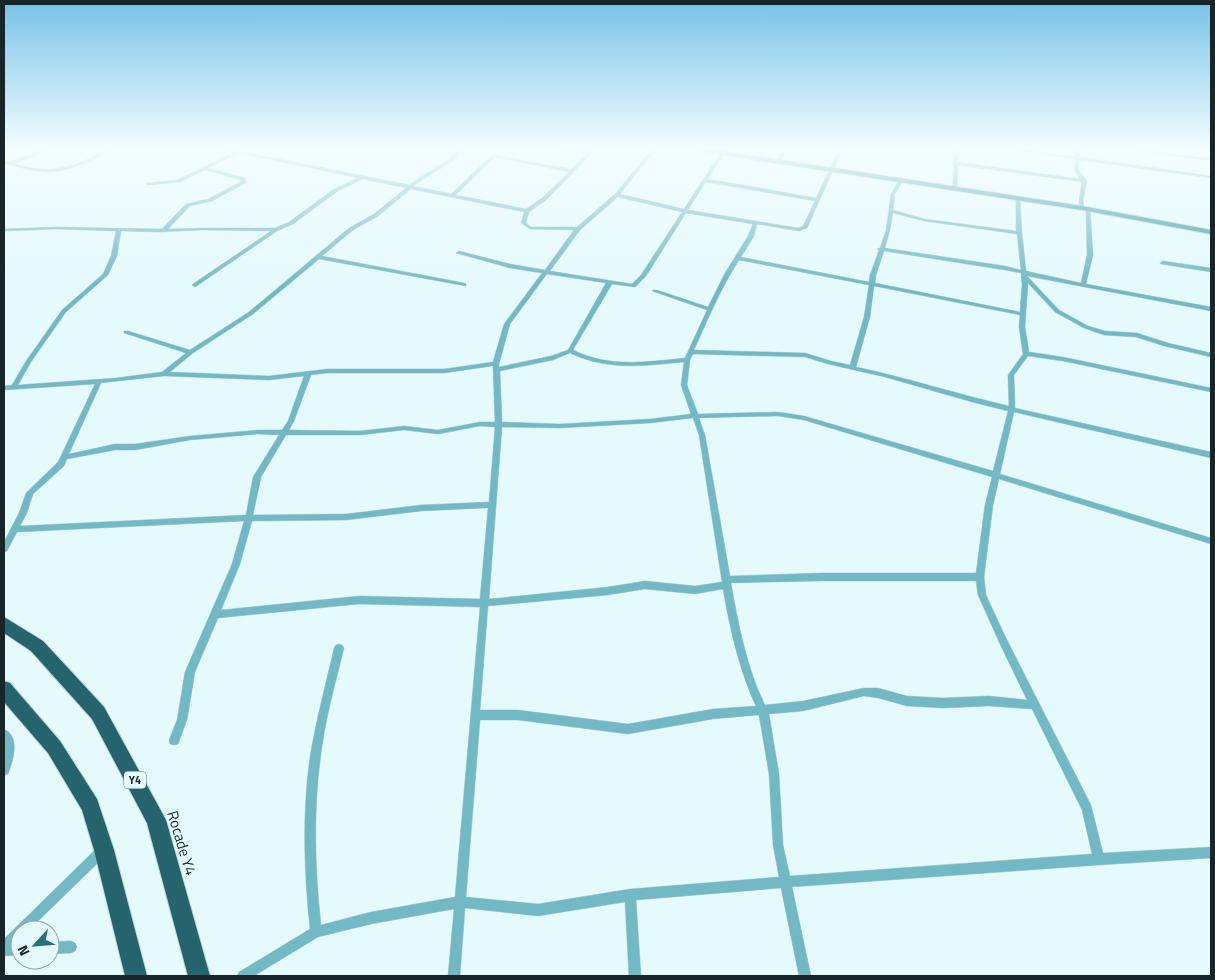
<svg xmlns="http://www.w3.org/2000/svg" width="1215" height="980" font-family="'Titillium Web',sans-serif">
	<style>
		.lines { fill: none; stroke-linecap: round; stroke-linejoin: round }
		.street-casing { stroke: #c0d4d7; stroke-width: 1 }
		.secondary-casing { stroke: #c0d4d7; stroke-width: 2 }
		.highway-casing { stroke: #c0d4d7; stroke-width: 2 }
		.street { fill: #72b9c5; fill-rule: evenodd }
		.secondary { fill: #3b97a5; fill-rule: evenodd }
		.highway { fill: #25646d; fill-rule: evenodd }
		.labels { text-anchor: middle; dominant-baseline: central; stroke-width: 5; stroke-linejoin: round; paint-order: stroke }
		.shield { fill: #e5fafd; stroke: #566669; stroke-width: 1 }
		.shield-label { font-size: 11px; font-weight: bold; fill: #192629 }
		.near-street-label { font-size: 15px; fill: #192629; stroke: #e5fafd }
	</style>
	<rect width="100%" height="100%" fill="#e5fafd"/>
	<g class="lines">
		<g class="street-casing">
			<g id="street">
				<path d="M43 149H49L15 164C42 172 62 171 88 159 96 155 104 149 113 149 107 153 99 157 92 160 58 176 39 174 4 163V161L10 162Z"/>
				<path d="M222 149H230L409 185 450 158 459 149H463L454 160 413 186 451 194 492 155 571 169 588 153 556 150 554 149 590 151 592 149H596L546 200 529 212 526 223 531 227H577L615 194 652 149H656L620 194 684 209 723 149H727L708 179 816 198 839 149H843L807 228 799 231 757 224 754 236 741 257 869 282 870 275 879 250 877 249 880 248 886 230 891 194 899 180 903 181 895 194 893 210 924 219 1016 231V199L1020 198 1022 233 1026 271 1081 283 1087 255 1086 209 1090 208 1093 255 1086 284 1211 307V311L1027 276 1059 310 1088 326 1105 331 1137 333 1168 343 1211 353V357L1164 346 1136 337 1104 335 1084 328 1055 312 1028 283 1025 327 1029 352 1063 357 1211 388V392L1063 361 1028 356 1014 375 1015 408 1211 452V458L1014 412 1000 474 1211 538V544L999 479 993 505 984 577 986 595 1006 638 1091 805 1103 853 1211 847V858L1099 865 792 887 811 976H799L781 888 636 900 641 976H629L625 902 538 916 465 908 460 976H448L454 909 371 924 318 937 254 976H237L239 972 310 929C304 872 302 814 310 757 316 720 326 684 334 648L336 645 339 644 342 645 344 648C337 677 329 705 324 734 313 797 314 861 321 925L371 912 455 897 480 607 359 604 218 618 195 672 187 720 178 744 174 745 170 744 169 740 177 720 185 672 232 564 244 521 17 532 7 551 4 552V542L19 513 26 493 58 462 95 384 4 390V386L12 385 26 361 62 310 103 274 111 256 116 231 56 229 4 231V229L56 227 162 229 186 204 208 199 242 181 241 180 205 170 180 182 149 185H147V183L177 180 234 152ZM239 153 358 178 334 189 289 222 275 228H202L168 229 190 206 212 201 246 183 245 178 208 168ZM495 157 569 172 542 198 526 209 456 195ZM363 179 406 188 374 214 349 228 249 312 190 350 128 331H124V333L186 353 162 372 116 378 18 385 31 362 66 312 108 275 117 256 121 231 158 232 202 230 271 231 193 284 192 285 195 287 277 231 293 224 338 191ZM706 182 815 201 803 226 798 228 688 210ZM411 189 524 212 521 223 530 229 574 230 545 270 510 264 459 251 456 253 510 268 542 273 504 324 493 362 444 369H327L269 376 170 372 193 353 253 314 319 259 466 286V284L464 283 322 256 353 230 378 216ZM618 197 682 212 641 275 632 284 550 271 580 230ZM686 213 753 224 748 236 725 273 708 307 657 290H653L652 291 707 310 685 358C645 362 611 368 573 350L612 284 635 287 646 276ZM893 213 924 221 1017 234 1021 270 1005 266 885 248 890 230ZM884 251 1005 270 1021 273 1022 285 1020 312 875 283 876 275ZM739 260 869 285 864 317 850 365 831 361 805 353 694 350C708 319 721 288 739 260ZM547 274 606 283 568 350 551 356 499 367V364L510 324ZM874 286 1020 315 1019 327 1023 354 1008 375 1009 406C957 394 908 378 856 367L870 317ZM570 353C608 371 643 366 684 362L681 385 691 414 650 419 560 424 502 422 500 371 553 360ZM693 354 805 357 828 364 885 377 972 402 1008 411 993 471 804 416 778 412 698 414 687 385 690 360ZM493 366 495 422H480L438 430 404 426 360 431 289 430 294 421 311 375 327 373H444ZM164 376 269 380 304 376 288 421 282 430H258L190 436 135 444H115L69 454 101 383ZM778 416 804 420 992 477 985 505 976 573H821L730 576 705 435 699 418ZM693 418 699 435 722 582 695 586 645 581 608 587 489 599 502 427 560 428 650 423ZM480 426 495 427 489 502 421 505 346 514 253 515 261 477 286 435H360L404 430 438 434ZM258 434 279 435 253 477 246 515 20 526 27 513 33 494 64 466 67 459 115 450H135L190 440ZM488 508 480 599 359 596 221 610 240 564 252 521 346 520 421 511ZM821 581H976L978 595 1000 644 1027 700 989 696 943 698 907 696 878 688H864L803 701 765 705C747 669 738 623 731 583ZM645 589 695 594 723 589C729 625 740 673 756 706L713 709 628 724 518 710H480L488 606 608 595ZM864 696 878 698 907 706 943 708 989 706 1032 709 1082 810 1092 854 790 876 783 845 779 774 769 714 803 711ZM759 715 769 774 773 845 779 877 630 889 538 904 466 897 480 720H518L628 734 713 719Z"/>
				<polygon points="783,149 787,149 781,162 777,162"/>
				<polygon points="954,149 958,149 958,162 1080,179 1074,169 1075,159 1010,149 1021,149 1075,157 1076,149 1080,149 1079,157 1211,176 1211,178 1079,160 1078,169 1087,181 1083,200 1084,208 1082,209 1080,208 1079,200 1082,182 958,165 957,189 953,190"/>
				<polygon points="1130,149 1141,149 1211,159 1211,161 1132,150"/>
				<polygon points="1163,261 1211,268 1211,272 1161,264 1160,263"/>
				<path d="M4 729C21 737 13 760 8 774L4 775Z"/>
				<polygon points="102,846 106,847 107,851 106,855 29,930 20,930 20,939 16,943 20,943 20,955 4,956 4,939 98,847"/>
				<polygon points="71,941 75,943 77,947 75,951 71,953 50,954 50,942"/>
			</g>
		</g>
		<g class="secondary-casing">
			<polygon id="secondary" points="694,149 709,149 1082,206 1211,230 1211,234 1082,210 697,151"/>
		</g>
		<g class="highway-casing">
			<g id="highway">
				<polygon points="4,617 43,641 104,707 166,820 210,976 188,976 147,823 92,719 31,651 4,633"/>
				<polygon points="4,681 10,683 60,741 97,799 114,850 147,976 125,976 94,850 82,810 48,753 4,702"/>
			</g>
		</g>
		<use href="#street" class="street"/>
		<use href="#secondary" class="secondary"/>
		<use href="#highway" class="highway"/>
	</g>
	<linearGradient id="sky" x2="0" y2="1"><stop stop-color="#76c2e8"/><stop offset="0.52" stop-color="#f3fdfe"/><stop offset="1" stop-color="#f3fdfe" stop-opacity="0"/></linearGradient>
	<rect width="1215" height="286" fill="url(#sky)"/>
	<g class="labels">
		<rect class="shield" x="124" y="771.5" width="22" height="17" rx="4"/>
		<g class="shield-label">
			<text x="135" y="780">Y4</text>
		</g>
		<g class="near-street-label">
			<text transform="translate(182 843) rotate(73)">Rocade Y4</text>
		</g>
	</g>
	<rect width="1215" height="980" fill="none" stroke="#192629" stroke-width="10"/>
	<g transform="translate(35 945) rotate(244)"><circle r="24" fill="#e5fafd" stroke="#93a5a8"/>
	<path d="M0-4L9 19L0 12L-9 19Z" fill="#28707b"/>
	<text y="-8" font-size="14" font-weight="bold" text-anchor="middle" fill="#192629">N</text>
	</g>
</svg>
